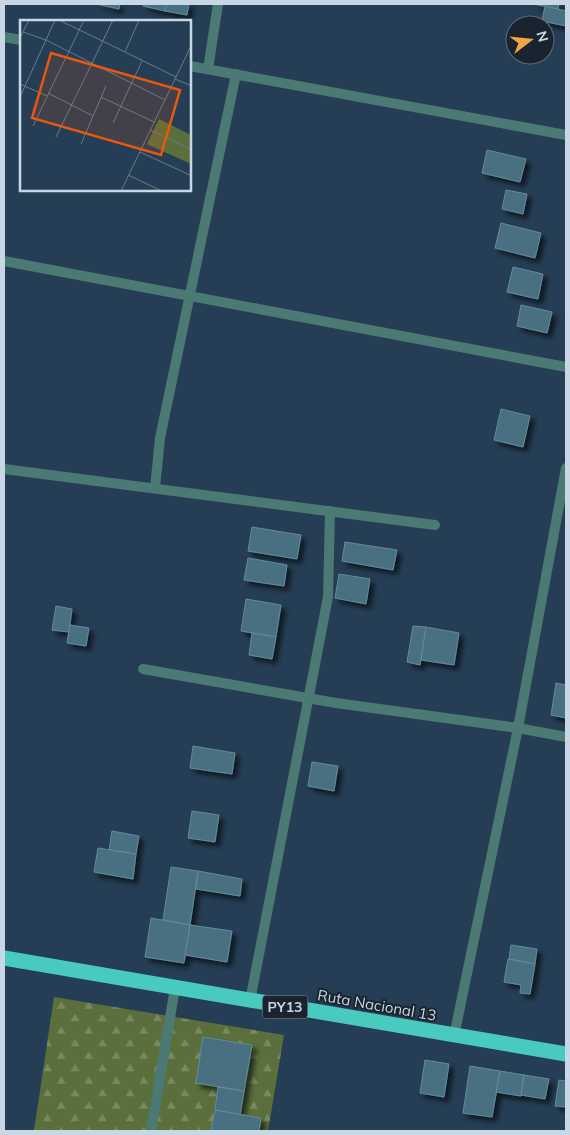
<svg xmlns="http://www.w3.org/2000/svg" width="570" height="1135" font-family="Mulish,sans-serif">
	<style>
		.forest { fill: url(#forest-firs) }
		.building { fill: #486f80; stroke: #638b9d; filter: url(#shadow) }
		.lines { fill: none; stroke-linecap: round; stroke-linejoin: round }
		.street { stroke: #4b7973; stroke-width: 10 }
		.highway { stroke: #48cabe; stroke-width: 15 }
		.labels { text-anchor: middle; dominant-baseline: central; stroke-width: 4; stroke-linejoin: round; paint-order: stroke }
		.shield { fill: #19242f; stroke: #94a1ae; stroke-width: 1 }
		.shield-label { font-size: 14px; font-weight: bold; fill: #c8d7e5 }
		.street-label { font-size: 15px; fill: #c8d7e5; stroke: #19242f }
		.inset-road { fill: none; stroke: #667b8f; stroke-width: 1 }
		.view { fill: #e8590c; fill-opacity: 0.15; stroke: #e8590c; stroke-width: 2.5 }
		.inset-edge { fill: none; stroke: #c8d7e5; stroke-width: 2.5 }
	</style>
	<defs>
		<pattern id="forest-firs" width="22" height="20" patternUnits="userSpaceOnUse" patternTransform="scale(1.25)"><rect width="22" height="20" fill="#5a6f3b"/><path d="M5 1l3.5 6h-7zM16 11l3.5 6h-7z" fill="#788961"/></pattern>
		<filter id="shadow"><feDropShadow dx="4.5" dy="4.5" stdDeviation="2.5" flood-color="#0009"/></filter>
	</defs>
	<rect width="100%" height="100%" fill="#253e55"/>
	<polygon class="forest" points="54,997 284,1035 268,1131 34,1131"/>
	<g class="building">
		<polygon points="96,4 120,4 119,9"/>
		<polygon points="143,4 167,4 165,11 143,6"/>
		<polygon points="167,4 189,4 187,15 165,11"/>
		<polygon points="533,4 559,4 558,9"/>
		<polygon points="545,6 566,11 566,26 542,21"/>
		<polygon points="487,150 526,159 520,182 482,173"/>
		<polygon points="506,190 527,194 523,214 502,209"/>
		<polygon points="501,223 541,233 535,258 495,248"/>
		<polygon points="513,267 543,274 538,299 507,292"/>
		<polygon points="521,305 552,312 547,333 517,326"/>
		<polygon points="501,409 530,416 523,447 494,440"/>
		<polygon points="252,527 301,535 297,559 248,551"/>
		<polygon points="345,542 397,550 393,570 342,561"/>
		<polygon points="248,558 287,565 284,586 244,580"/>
		<polygon points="339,574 370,579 366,604 335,598"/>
		<polygon points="246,599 281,605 276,637 241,631"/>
		<polygon points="56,606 72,609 69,632 52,630"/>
		<polygon points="70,625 89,628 86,646 67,643"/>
		<polygon points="413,626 426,627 420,665 407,662"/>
		<polygon points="426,627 459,633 454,665 421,660"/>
		<polygon points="252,633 276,637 272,659 249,655"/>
		<polygon points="556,683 566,685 566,718 551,715"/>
		<polygon points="193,746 235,753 232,774 190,768"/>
		<polygon points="312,762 338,766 334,791 308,786"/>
		<polygon points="192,811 219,815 215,842 188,838"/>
		<polygon points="112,831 139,836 136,854 109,850"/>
		<polygon points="98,848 136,854 133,879 94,872"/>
		<polygon points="171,867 198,871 190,925 163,920"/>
		<polygon points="198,871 242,879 240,896 196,889"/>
		<polygon points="151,918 190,925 184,963 145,957"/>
		<polygon points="190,925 232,931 227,962 185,955"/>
		<polygon points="511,945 537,949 535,964 509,959"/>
		<polygon points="508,959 535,964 530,994 520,993 521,985 504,982"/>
		<polygon points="203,1037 252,1045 244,1091 196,1083"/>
		<polygon points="425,1060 449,1064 444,1097 420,1093"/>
		<polygon points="470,1066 500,1071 492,1117 463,1113"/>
		<polygon points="500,1071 524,1075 521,1096 496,1092"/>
		<polygon points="524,1075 549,1079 545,1099 521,1095"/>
		<polygon points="559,1080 566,1081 566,1107 555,1106"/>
		<polygon points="218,1087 244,1091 240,1115 215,1110"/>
		<polygon points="215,1110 261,1118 259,1131 211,1131"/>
	</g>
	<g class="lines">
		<g class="street">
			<polyline points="4,37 21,40"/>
			<polyline points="190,66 566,135"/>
			<polyline points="208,69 218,4"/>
			<polyline points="4,261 566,367"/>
			<polyline points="4,469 435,525"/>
			<polyline points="155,488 160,438 236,74"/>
			<polyline points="143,669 336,703 518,728 566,737"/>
			<polyline points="250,1001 328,597 330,511"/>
			<polyline points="454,1036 518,728 566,468"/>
			<polyline points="151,1131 175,988"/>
		</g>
		<polyline class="highway" points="4,958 566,1054"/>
	</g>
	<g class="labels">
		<rect class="shield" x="262.5" y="995.5" width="45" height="23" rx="4"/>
		<g class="shield-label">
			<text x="285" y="1007">PY13</text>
		</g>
		<g class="street-label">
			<text transform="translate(377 1005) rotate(10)">Ruta Nacional 13</text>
		</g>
	</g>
	<g transform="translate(20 20)">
		<rect width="171" height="171" fill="#253e55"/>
		<path d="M139 99 171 115V144L127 124Z" fill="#5a6f3b"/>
		<path class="inset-road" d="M39 0 105 32M119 0 105 32 156 57M3 12 26 20 145 80M0 18 9 0M155 59 172 66M0 64 27 76M28 73 73 96M0 77 35 0M81 77 134 102M93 103 122 41M13 106 64 0M130 110 172 130M36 117 93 0M61 124 86 66M120 132 172 156M108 155 142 171M101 171 172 24"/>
		<path class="view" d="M31 33 160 70 141 135 12 98Z"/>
		<rect width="171" height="171" class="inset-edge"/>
	</g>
	<rect width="570" height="1135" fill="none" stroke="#c8d7e5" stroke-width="10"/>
	<g transform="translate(530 40) rotate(74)"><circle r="24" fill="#19242f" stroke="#5f6c78"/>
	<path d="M0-4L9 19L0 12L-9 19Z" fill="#f4a344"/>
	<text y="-8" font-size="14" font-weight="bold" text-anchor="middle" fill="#c8d7e5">N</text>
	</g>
</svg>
